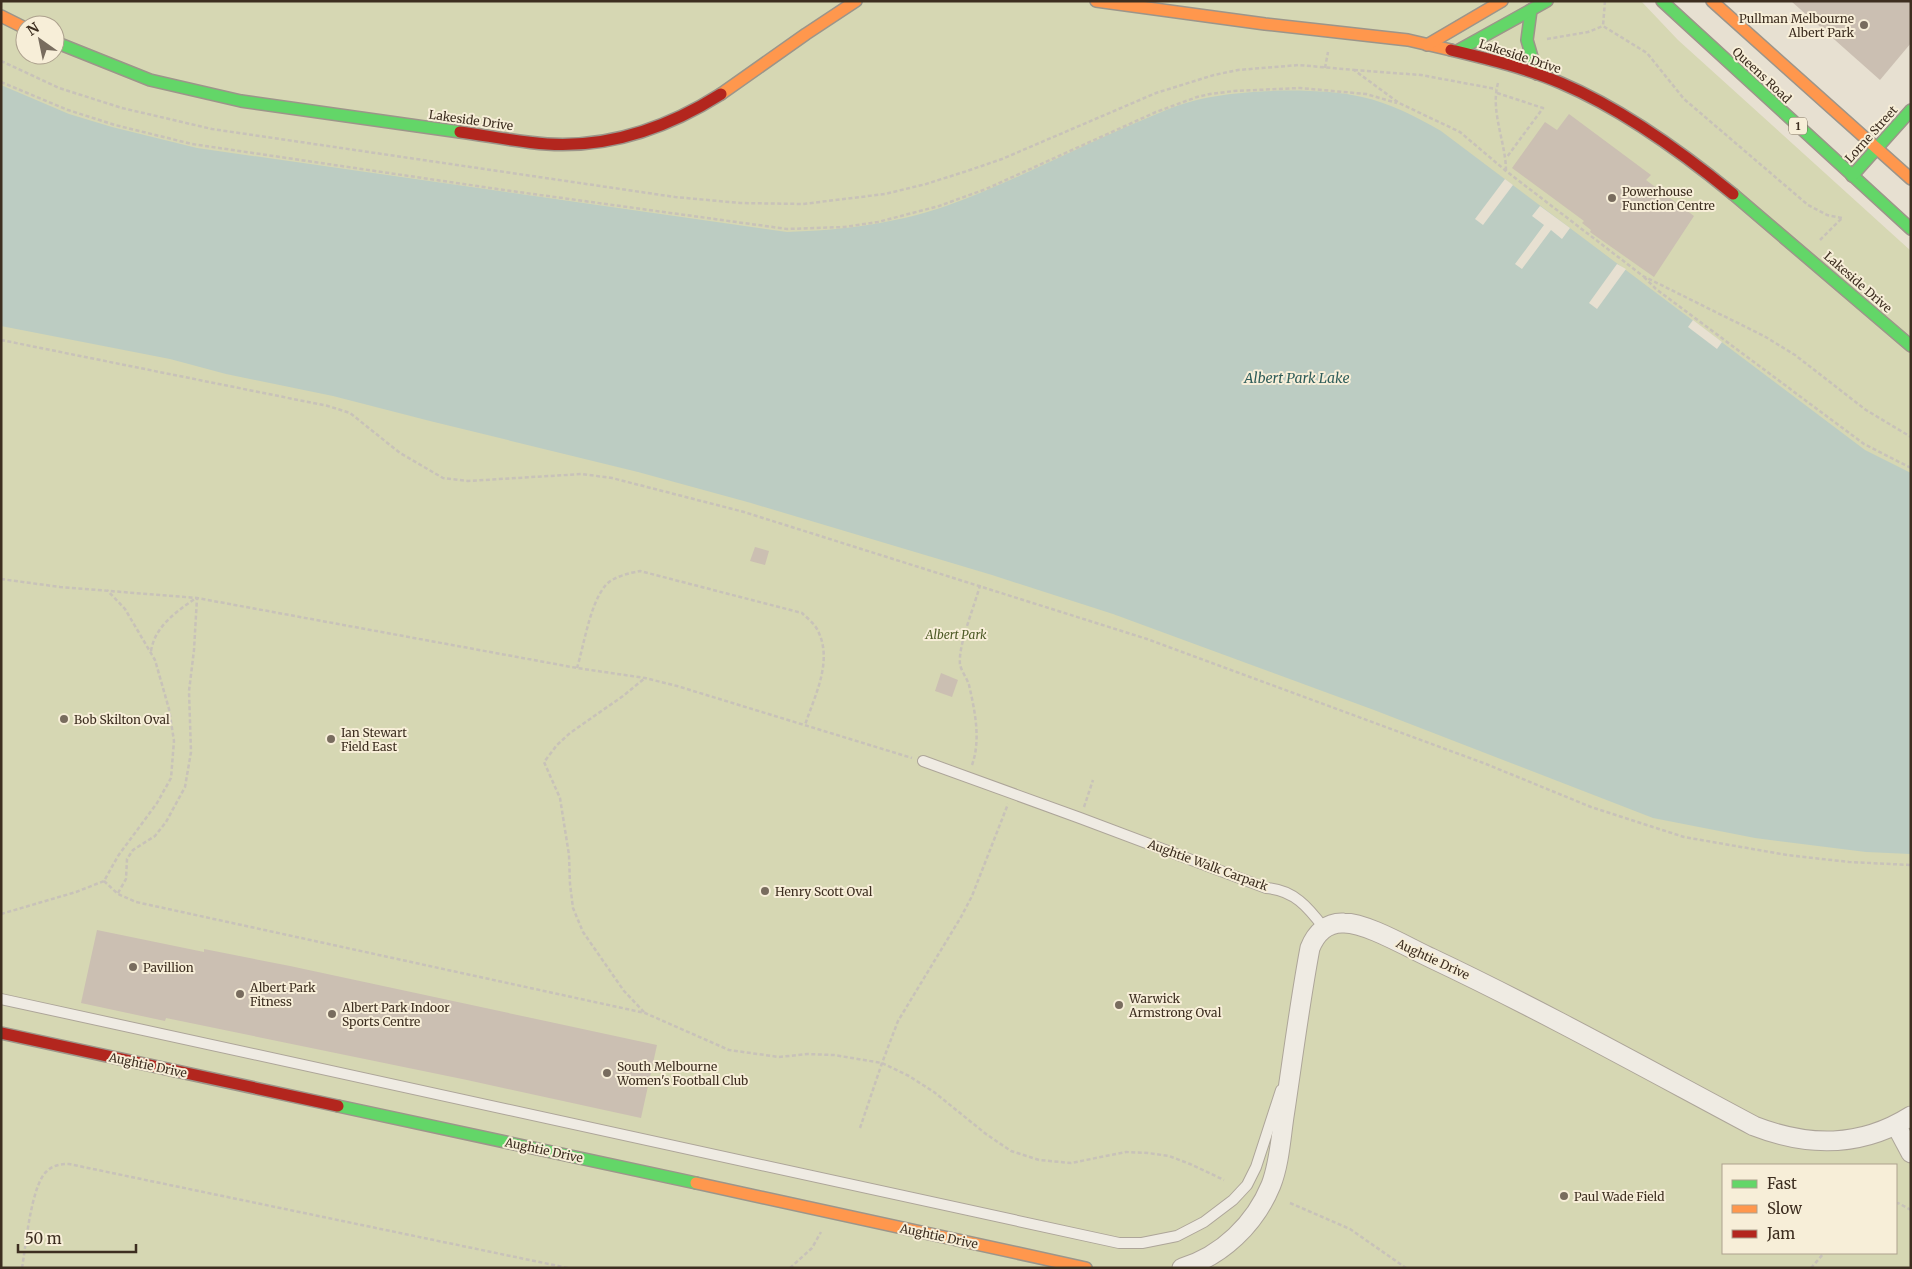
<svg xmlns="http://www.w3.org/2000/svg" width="1912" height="1269" font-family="Merriweather,serif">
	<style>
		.green { fill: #d6d7b3; fill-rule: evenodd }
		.water { fill: #bcccc2 }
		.pier { fill: #e7e0d1 }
		.building { fill: #cbbfb2 }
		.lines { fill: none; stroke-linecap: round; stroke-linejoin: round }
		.lane-casing { stroke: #ada599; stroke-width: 12 }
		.street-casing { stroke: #ada599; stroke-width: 21 }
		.fast-casing { stroke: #9c958a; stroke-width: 14 }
		.slow-casing { stroke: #9c958a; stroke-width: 14 }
		.jam-casing { stroke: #9c958a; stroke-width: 14 }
		.path { stroke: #c8c2b9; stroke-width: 2.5; stroke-dasharray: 4 2.5; stroke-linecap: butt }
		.lane { stroke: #efebe3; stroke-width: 10 }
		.street { stroke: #efebe3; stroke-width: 19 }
		.fast { stroke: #63d668; stroke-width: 11 }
		.slow { stroke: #ff974d; stroke-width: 11 }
		.jam { stroke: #b3261e; stroke-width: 11 }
		.poi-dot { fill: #786c5e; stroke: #f7eed8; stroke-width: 2 }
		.labels { text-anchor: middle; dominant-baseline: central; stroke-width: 4; stroke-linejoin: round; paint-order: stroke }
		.shield { fill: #f7eed8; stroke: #756857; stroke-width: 1 }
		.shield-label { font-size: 11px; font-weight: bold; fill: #3d2e20 }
		.poi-label { font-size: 12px; fill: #3d2e20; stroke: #f7eed8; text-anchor: start }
		.street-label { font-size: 12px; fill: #3d2e20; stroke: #f7eed8 }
		.park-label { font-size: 12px; font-style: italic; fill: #4d5a26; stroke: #f7eed8 }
		.water-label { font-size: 14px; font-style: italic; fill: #2f5d5a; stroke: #f7eed8 }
	</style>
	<rect width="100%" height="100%" fill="#e7e0d1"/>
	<path class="green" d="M1 1H1641L1678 40 1911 251V1268H1ZM25 25H55V55H25ZM1723 1165H1896V1253H1723Z"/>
	<path class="water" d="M1 85 69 114 112 127 197 148 787 232C842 230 894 224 946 206 1008 184 1066 153 1126 127 1148 118 1170 107 1193 101 1236 89 1319 87 1362 97 1390 103 1417 117 1441 131L1865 450 1911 473V854L1866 852 1755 838 1653 818 1374 710 1113 614 992 575 751 503 638 472 430 421 333 396 226 374 170 359 1 326Z"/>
	<g class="pier">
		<polygon points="1505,179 1513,185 1483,225 1475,219"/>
		<polygon points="1540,206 1570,228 1562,239 1551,230 1522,269 1515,264 1544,225 1532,216"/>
		<polygon points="1617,264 1626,269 1597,309 1589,303"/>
		<polygon points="1693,320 1722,342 1717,349 1688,327"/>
	</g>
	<g class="building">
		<polygon points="1791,1 1911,1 1911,43 1880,80"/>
		<polygon points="1569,114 1651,175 1646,180 1694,216 1654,277 1590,232 1591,230 1582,223 1584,221 1512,168 1545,122 1557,130"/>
		<polygon points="755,547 769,551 765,565 750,561"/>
		<polygon points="941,673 958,680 952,697 935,691"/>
		<polygon points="97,930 204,952 204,949 290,966 657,1045 641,1118 467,1080 166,1018 165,1021 81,1003"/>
	</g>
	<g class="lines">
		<g class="lane-casing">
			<g id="lane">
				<path d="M923 761 1080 818 1266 888C1294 890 1308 907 1324 928"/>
				<polyline points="1,999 1119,1243 1142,1243 1177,1236 1204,1222 1233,1200 1247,1185 1256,1167 1281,1090"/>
			</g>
		</g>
		<g class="street-casing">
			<g id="street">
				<polyline points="1896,1125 1911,1153"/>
				<path d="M1182 1268C1222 1256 1255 1224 1271 1185 1280 1162 1281 1134 1285 1110 1293 1056 1300 1001 1310 948 1316 933 1327 922 1344 923 1367 923 1409 948 1431 958 1541 1010 1647 1069 1754 1126 1808 1147 1860 1148 1911 1116"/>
			</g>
		</g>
		<g class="fast-casing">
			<g id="fast">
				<polyline points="1662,1 1911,229"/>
				<polyline points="1531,10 1527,40 1537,74"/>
				<polyline points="55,42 150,80 241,101 460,132"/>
				<polyline points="1457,51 1547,1"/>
				<polyline points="1852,176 1911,110"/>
				<polyline points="1733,194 1911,346"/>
				<polyline points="338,1106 696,1183"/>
			</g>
		</g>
		<g class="slow-casing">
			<g id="slow">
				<polyline points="1096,1 1265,24 1408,40 1451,50"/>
				<polyline points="1712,1 1911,179"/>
				<polyline points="1,16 25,28"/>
				<polyline points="1427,45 1502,1"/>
				<polyline points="721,94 806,34 856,1"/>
				<polyline points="696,1183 1086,1268"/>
			</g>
		</g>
		<g class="jam-casing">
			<g id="jam">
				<path d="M1451 50C1488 59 1526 68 1561 83 1620 108 1683 153 1733 194"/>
				<path d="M460 132C489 136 518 142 547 144 610 148 669 127 721 94"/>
				<polyline points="1,1033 338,1106"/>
			</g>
		</g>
		<g class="path">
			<polyline points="1605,1 1603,26 1647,53 1684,99 1808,205 1827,215 1842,218"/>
			<polyline points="1547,39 1588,32 1603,26"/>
			<polyline points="1,61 59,88 122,108 212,129 675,197 740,203 803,204 885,194 926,184 967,171 1002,159 1156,93 1214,75 1238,70 1299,65 1354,70 1399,103 1460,132 1506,171 1643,276 1764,336 1795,355 1866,410 1911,437"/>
			<polyline points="1325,68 1328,52"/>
			<polyline points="1354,70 1421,75 1496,89"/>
			<polyline points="1,82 68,110 115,125 192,144 504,190 787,229 844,227 878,222 939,206 986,189 1156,112 1197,97 1210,94 1234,91 1300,88 1366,94 1397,103"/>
			<path d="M1498 83C1490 111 1506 143 1506 171"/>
			<polyline points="1497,93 1543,108 1507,157"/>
			<polyline points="1820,240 1842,218"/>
			<polyline points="1644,277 1656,289 1864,444 1911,468"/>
			<polyline points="1,340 328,406 350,413 400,453 443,478 468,481 582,474 612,478 744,512 1147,639 1486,764 1591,807 1684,837 1787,855 1849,862 1911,865"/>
			<polyline points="1,579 60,587 197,598 577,668 645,678 677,686 912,758"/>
			<path d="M151 651C155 626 176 612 196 598"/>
			<path d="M577 668C584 645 590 604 605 586 612 577 629 573 640 571L802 613C807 618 815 624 818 631 833 661 815 695 805 725"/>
			<path d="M972 765C981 740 975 711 969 685 967 678 961 671 960 664 958 645 975 605 980 585"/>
			<polyline points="1084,807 1093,780"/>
			<polyline points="104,881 118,894 136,902 645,1013 729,1050 779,1057 808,1054 834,1055 882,1063 909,1076 934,1092 986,1134 1011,1151 1039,1160 1071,1163 1126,1152 1148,1153 1169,1156 1190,1164 1224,1180"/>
			<polyline points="118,893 126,879 127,859 133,850 155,836 166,822 185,787 191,752 189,691 194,650 197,598"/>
			<polyline points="1,914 76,892 104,881 118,856 157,803 171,778 174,741 169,709 155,660 125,609 107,590"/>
			<polyline points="644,1012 624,991 583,932 573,908 570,884 569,855 560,798 544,762 557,745 570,733 623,696 645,678"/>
			<polyline points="860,1128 882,1063 898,1021 961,917 972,896 1008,804"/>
			<polyline points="1290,1203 1350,1229 1406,1268"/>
			<polyline points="1896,1204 1898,1203 1911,1210"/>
			<path d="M22 1268C26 1245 31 1185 47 1171 53 1165 61 1164 69 1164L568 1268"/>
			<polyline points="790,1268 812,1248 821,1232"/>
			<polyline points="1811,1268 1824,1253"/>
		</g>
		<use href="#lane" class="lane"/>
		<use href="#street" class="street"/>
		<use href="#fast" class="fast"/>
		<use href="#slow" class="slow"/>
		<use href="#jam" class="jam"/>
	</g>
	<g class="poi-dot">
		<circle cx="1864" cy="25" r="5"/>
		<circle cx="1612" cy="198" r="5"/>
		<circle cx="64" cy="719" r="5"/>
		<circle cx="331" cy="739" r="5"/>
		<circle cx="765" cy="891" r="5"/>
		<circle cx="133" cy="967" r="5"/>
		<circle cx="240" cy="994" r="5"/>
		<circle cx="1119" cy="1005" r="5"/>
		<circle cx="332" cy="1014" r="5"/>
		<circle cx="607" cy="1073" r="5"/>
		<circle cx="1564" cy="1196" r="5"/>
	</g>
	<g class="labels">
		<rect class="shield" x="1789" y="117.5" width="18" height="17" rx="4"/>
		<g class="shield-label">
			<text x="1798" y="126">1</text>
		</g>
		<g class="poi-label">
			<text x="1854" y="18" text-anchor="end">Pullman Melbourne<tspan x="1854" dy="14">Albert Park</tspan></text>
			<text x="1622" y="191">Powerhouse<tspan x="1622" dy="14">Function Centre</tspan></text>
			<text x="74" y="719">Bob Skilton Oval</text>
			<text x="341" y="732">Ian Stewart<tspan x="341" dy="14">Field East</tspan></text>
			<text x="775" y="891">Henry Scott Oval</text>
			<text x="143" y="967">Pavillion</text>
			<text x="250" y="987">Albert Park<tspan x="250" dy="14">Fitness</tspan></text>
			<text x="1129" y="998">Warwick<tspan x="1129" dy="14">Armstrong Oval</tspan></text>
			<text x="342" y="1007">Albert Park Indoor<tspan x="342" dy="14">Sports Centre</tspan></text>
			<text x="617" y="1066">South Melbourne<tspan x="617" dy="14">Women's Football Club</tspan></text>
			<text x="1574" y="1196">Paul Wade Field</text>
		</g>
		<g class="street-label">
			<text transform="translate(1520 56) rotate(18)">Lakeside Drive</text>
			<text transform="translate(1762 75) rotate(43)">Queens Road</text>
			<text transform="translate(471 120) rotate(8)">Lakeside Drive</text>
			<text transform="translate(1871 134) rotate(-48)">Lorne Street</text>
			<text transform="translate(1858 282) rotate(41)">Lakeside Drive</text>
			<text transform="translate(1208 865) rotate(20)">Aughtie Walk Carpark</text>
			<text transform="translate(1433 959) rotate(25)">Aughtie Drive</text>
			<text transform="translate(148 1065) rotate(12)">Aughtie Drive</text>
			<text transform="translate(544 1150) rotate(12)">Aughtie Drive</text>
			<text transform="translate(939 1236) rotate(12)">Aughtie Drive</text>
		</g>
		<g class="park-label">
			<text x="956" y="634">Albert Park</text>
		</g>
		<g class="water-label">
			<text x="1297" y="378">Albert Park Lake</text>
		</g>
	</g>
	<rect width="1912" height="1269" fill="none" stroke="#3d2e20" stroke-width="5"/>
	<rect x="1722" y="1164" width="175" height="90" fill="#f7eed8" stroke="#ada18e"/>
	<rect x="1732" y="1180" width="25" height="8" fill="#63d668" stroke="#ada18e"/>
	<text x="1767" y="1189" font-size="15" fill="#3d2e20">Fast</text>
	<rect x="1732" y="1205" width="25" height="8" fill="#ff974d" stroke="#ada18e"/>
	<text x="1767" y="1214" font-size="15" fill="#3d2e20">Slow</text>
	<rect x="1732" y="1230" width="25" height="8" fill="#b3261e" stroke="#ada18e"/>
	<text x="1767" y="1239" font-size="15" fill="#3d2e20">Jam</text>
	<g transform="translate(40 40) rotate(327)"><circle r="24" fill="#f7eed8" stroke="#ada18e"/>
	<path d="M0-4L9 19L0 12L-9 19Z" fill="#786c5e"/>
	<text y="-8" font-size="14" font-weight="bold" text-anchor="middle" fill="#3d2e20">N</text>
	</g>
	<path d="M18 1244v8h118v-8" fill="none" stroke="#3d2e20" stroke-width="2.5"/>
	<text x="25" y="1244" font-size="15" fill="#3d2e20" stroke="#f7eed8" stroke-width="4" paint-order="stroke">50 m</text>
</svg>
